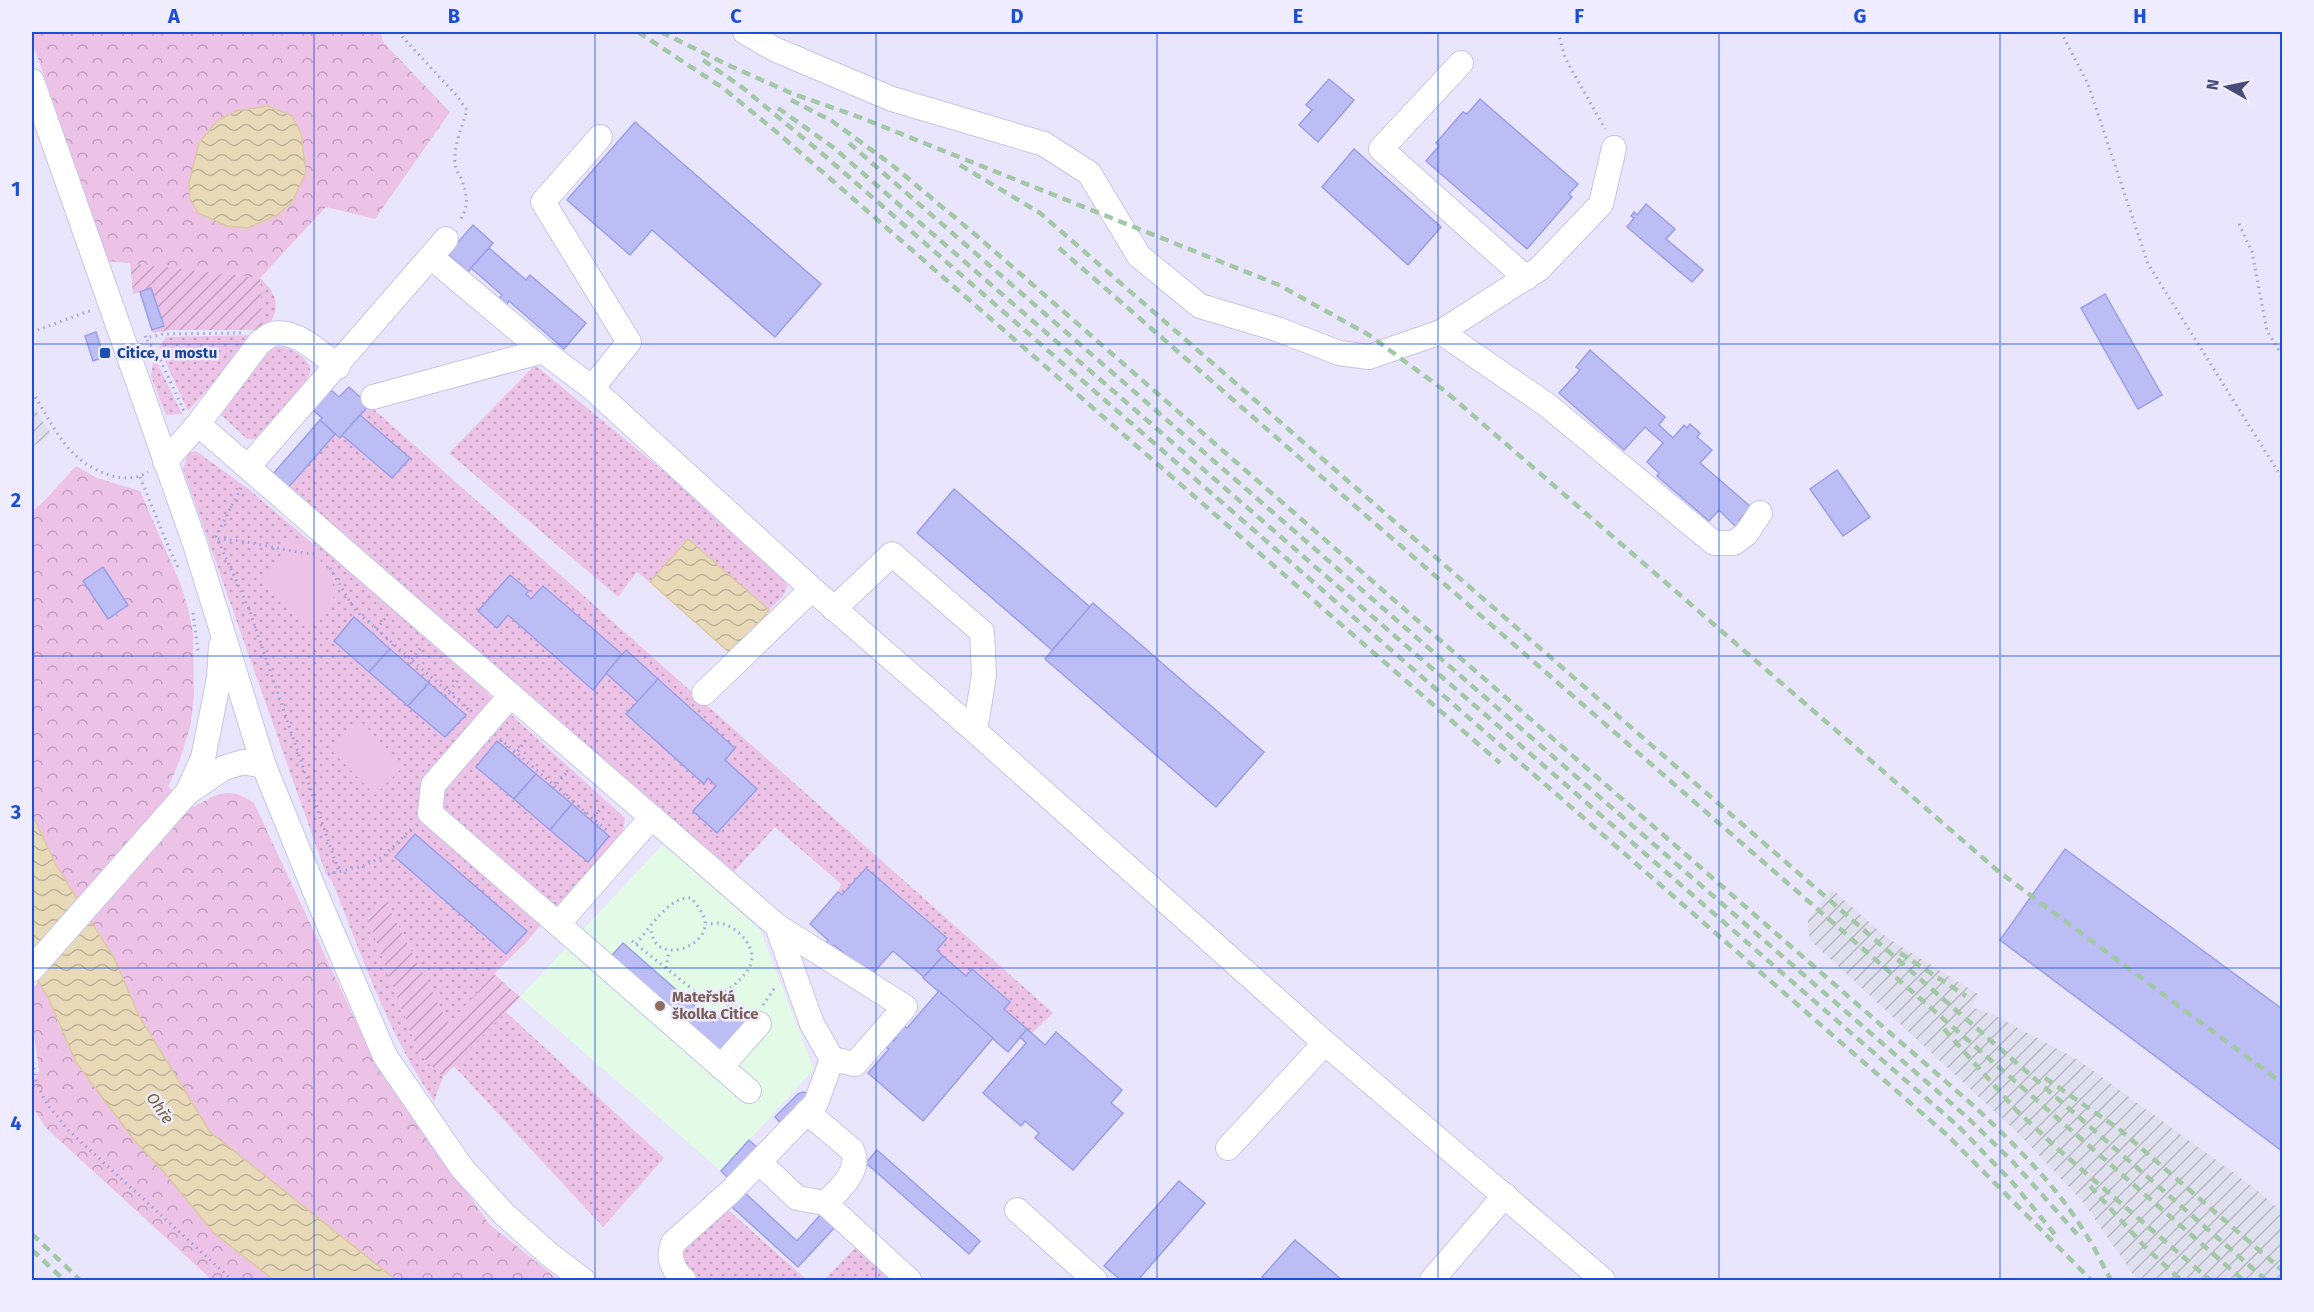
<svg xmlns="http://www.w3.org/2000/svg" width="2314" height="1312" font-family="'Fira Sans',sans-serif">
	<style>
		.industrial { fill: url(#industrial-furrows) }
		.education { fill: #e2fae6 }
		.grass { fill: url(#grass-dots); fill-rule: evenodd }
		.forest { fill: url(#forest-crowns); fill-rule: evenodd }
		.park { fill: #ecc2e6 }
		.garden { fill: url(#garden-furrows) }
		.water { fill: url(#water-waves); stroke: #dbc99e; stroke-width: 1.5 }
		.building { fill: #bbbdf4; stroke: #9a9fe8; stroke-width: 1.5 }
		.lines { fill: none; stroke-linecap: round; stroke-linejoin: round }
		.minor-casing { stroke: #c6c5e8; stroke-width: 26 }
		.path { stroke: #9ea1da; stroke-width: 3; stroke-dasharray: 1.5 4.5; stroke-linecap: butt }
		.minor { stroke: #fff; stroke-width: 24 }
		.rail { stroke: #a2c8a6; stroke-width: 4.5; stroke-dasharray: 9 6; stroke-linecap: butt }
		.grid { fill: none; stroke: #1d4ed8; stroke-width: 1.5; stroke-opacity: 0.55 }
		.transit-dot { fill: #1a4fb4; stroke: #f0ecff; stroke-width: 2 }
		.education-dot { fill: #8d6e63; stroke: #f0ecff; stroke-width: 2 }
		.labels { text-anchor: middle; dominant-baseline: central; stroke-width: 5; stroke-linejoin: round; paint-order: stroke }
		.transit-label { font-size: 15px; font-weight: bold; fill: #164399; stroke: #f0ecff; text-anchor: start }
		.education-label { font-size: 15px; font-weight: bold; fill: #785e54; stroke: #f0ecff; text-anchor: start }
		.water-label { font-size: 16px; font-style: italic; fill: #776638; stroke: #f0ecff }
		.neatline { fill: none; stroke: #1d4ed8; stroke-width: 2 }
		.grid-label { font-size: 20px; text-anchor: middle; font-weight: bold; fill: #1d4ed8 }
	</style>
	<defs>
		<pattern id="industrial-furrows" width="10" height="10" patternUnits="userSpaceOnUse" patternTransform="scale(1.5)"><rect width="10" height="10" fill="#e0dfed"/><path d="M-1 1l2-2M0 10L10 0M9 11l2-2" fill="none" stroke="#b8b7c5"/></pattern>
		<pattern id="grass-dots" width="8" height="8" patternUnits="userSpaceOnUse" patternTransform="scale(1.5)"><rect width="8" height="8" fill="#ecc2e6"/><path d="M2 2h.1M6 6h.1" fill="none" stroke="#c1a0bf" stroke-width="1.8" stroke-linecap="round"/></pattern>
		<pattern id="forest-crowns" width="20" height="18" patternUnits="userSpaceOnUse" patternTransform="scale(1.5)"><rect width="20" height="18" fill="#ecc2e6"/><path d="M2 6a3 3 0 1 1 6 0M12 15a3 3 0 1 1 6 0" fill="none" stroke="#c1a0bf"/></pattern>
		<pattern id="garden-furrows" width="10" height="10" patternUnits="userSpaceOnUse" patternTransform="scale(1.5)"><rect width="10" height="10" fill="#ecc2e6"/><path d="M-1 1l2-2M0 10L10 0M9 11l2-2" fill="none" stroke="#c1a0bf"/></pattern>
		<pattern id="water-waves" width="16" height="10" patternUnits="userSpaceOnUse" patternTransform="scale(1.5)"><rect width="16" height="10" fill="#e8dab8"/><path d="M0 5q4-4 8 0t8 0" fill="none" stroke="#beb39a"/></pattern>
	</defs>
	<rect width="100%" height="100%" fill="#e9e5fd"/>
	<g class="industrial">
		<polygon points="32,404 51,434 32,447"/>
		<polygon points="1832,889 1886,937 1978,994 1972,1007 1994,1015 2078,1060 2252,1186 2282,1212 2282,1280 2137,1280 2083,1202 2020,1135 1811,941 1808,930 1808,920"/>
	</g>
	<polygon class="education" points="664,843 760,930 814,1069 721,1171 520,997"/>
	<g class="grass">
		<path d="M260 278C281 297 280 312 263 333Z"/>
		<polygon points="256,335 188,411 159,347 166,337"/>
		<path d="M279 347C289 347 310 357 310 371 310 374 308 377 306 381L258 439H247L219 413 222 405 271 348Z"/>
		<polygon points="154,356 182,414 166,415 151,376"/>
		<path d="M535 365 787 573C790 593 782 597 769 610L688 539 650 582 637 572 618 597 449 453Z"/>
		<path d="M369 405 1053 1013 1032 1033 1004 1009 1010 1002 973 969 966 976 937 950 947 937 867 868 842 895 838 892 841 884 775 827 731 875 287 489 335 434 340 438 342 435 393 478 410 458 360 415ZM510 575 528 591 526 594 531 599 543 586 622 654 626 650 735 748 725 760 757 789 717 833 693 811 716 786 708 778 704 783 638 702 606 673 508 615 478 611Z"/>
		<path d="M196 451 247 488 312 543 320 541 484 684 488 694 625 818 623 831 528 940 494 974 449 1024 386 902 368 919 419 1054 443 1077 434 1101C388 1034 362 956 332 881L326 874 183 469 188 453Z"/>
		<polygon points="506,1012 664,1158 603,1227 452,1064"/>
		<polygon points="726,1208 807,1280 690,1280 675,1251"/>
		<polygon points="861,1242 903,1280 824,1280"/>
	</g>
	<g class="forest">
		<path d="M32 32H381L383 42 450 112 375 219 326 207 260 278 108 261 32 41ZM268 106 304 151 306 172 292 202 277 215 227 226 198 213 258 108Z"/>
		<path d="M76 466 97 478 140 491 180 583 188 608 193 633 194 695 191 723 180 760 168 787 194 807C218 793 229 786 254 803L370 1052 489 1224 559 1280H396L210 1132 139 1016 115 960 56 865 32 814V512L47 498Z"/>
		<polygon points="39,981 47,995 60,1028 135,1141 164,1172 214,1233 274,1280 212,1280 45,1127 32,1106 32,1083 39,1071 32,1019 32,990"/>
	</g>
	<g class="park">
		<polygon points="292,537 312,546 332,581 335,596 308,626 286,607 264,581"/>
		<polygon points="358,719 404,766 375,795 329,748"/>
	</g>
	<g class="garden">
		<polygon points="130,263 260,278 263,333 256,330 171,330 153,333 140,292 133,294"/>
		<polygon points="386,902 449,1024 494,974 520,997 443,1077 419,1054 368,920"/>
	</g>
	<g class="water">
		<polygon points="268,106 292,116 301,134 306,172 292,202 277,215 247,228 227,226 198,213 190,199 189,183 199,143 217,121 236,111"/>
		<polygon points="688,539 769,610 732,655 650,582"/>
		<polygon points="32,814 56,865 115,960 139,1016 210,1132 396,1280 274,1280 214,1233 164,1172 135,1141 76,1062 47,995 32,971"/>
	</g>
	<g class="building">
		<polygon points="1329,79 1354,100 1318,142 1299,125 1312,110 1306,105"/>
		<polygon points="1480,99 1578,184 1569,194 1572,197 1527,249 1426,161 1439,146 1436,143 1463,112 1467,114"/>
		<polygon points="635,122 821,284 775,337 652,230 630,255 567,200"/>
		<polygon points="1354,149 1441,227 1408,265 1322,187"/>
		<polygon points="1646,204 1675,229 1666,239 1703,270 1692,282 1627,227 1634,218 1631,216 1634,212 1637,215"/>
		<polygon points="473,225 493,243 468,272 448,254"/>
		<polygon points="489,248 526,280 530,275 586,323 564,349 509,301 506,305 499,299 502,295 471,268"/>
		<polygon points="151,288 164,326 152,330 140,292"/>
		<polygon points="2105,294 2162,395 2138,409 2081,308"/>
		<polygon points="96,332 104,357 93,361 85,336"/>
		<polygon points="1590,350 1665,417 1659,425 1673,438 1684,425 1687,428 1690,424 1700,433 1697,437 1712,450 1700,463 1751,507 1739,520 1742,522 1737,528 1719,510 1709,521 1657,476 1659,473 1647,462 1663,443 1645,427 1624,450 1559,393 1580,370 1576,367"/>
		<polygon points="349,387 369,405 340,438 320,420 322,418 313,410 331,390 339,397"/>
		<polygon points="360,415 410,458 392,478 342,435"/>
		<polygon points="320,420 335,434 287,489 272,475"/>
		<polygon points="1837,470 1870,517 1843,536 1810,489"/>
		<polygon points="954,489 1090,607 1052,650 917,533"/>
		<polygon points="103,567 128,605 108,619 83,581"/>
		<polygon points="510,575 529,591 526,594 531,599 543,586 622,654 593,690 508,615 497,628 478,611"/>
		<polygon points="1093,603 1264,752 1216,807 1045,659"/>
		<polygon points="354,617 390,649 369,672 334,641"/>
		<polygon points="390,649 429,683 408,706 369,672"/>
		<polygon points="626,650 658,679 638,702 606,673"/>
		<polygon points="658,679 735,748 725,760 757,789 717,833 693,811 716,786 708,778 704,784 626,714"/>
		<polygon points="429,683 466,715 445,737 408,706"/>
		<polygon points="497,741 536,774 514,799 476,767"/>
		<polygon points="536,774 572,804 550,830 514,799"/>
		<polygon points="572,804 609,836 588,862 550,830"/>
		<polygon points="415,834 527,931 506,954 395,857"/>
		<polygon points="2065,849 2282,1009 2282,1151 2000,940"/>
		<polygon points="866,868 947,938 937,950 943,956 924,977 893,951 870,976 834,945 830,949 825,945 828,940 810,924 838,892 842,895"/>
		<polygon points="623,943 713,1022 729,1005 733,1009 736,1007 750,1019 721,1051 606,962"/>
		<polygon points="943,956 966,976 972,969 1010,1002 1004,1009 1027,1029 1008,1052 923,978"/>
		<polygon points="939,991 993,1038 923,1121 868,1073 889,1049 884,1046 891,1039 894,1041 896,1038 893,1036 903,1025 907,1028"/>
		<polygon points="1027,1029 1045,1045 1056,1032 1122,1090 1111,1103 1123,1113 1073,1170 1035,1138 1039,1133 1025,1121 1021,1126 983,1093 1026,1043 1020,1037"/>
		<polygon points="803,1092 807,1093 807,1102 784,1127 775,1117 798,1094"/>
		<polygon points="749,1140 762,1152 733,1183 721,1171"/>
		<polygon points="877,1150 980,1241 969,1254 866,1163"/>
		<polygon points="1179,1181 1205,1203 1138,1280 1121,1280 1104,1266"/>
		<polygon points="745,1193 797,1241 822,1213 836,1226 798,1267 732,1207"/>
		<polygon points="1295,1240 1342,1280 1266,1280 1262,1277"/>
	</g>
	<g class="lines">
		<g class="minor-casing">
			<g id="minor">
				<polyline points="745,32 774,49 892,99 1044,144 1089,173 1139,256 1200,306 1277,329 1339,353 1369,357 1441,332 1539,269 1601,204 1614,148"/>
				<polyline points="1461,63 1381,149 1526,278"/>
				<polyline points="32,81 195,544 264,766 323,911 385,1056 462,1168 504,1214 550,1255 583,1280"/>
				<polyline points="431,257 543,351"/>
				<polyline points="1441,332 1547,405 1714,543 1734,543 1746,534 1760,513"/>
				<polyline points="592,388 812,589 975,731 1325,1043 1603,1280"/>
				<polyline points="373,397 543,351 592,388 629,342 543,202 600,137"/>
				<path d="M198 424 260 342C264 340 269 335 273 334 296 329 322 354 338 367"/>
				<polyline points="165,462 198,424 777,926"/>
				<polyline points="248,467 446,239"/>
				<polyline points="834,609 892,554 982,632 984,675 975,731"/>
				<polyline points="704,693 812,589"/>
				<polyline points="511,695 433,785 430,813 558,924 652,817"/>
				<polyline points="187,793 203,758 219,678 221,646"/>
				<polyline points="558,924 749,1091"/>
				<polygon points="777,926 905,1007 855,1064 832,1059 812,1024"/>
				<polyline points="32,969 187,793 224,768 243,762 264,766"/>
				<polyline points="721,1067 759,1024"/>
				<path d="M807 1112 852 1150C862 1170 839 1191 825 1203"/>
				<polyline points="1228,1148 1325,1043"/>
				<polyline points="759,1162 797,1198 825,1203 909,1280"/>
				<polyline points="1017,1210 1095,1280"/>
				<path d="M684 1280C673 1270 667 1258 673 1243L730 1192 816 1103 832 1059"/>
				<polyline points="1432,1280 1505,1195"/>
			</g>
		</g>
		<g class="path">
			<path d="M398 32 457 96 467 110C462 127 453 147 455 165 456 170 459 174 461 178 468 196 469 207 459 222"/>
			<polyline points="1558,32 1565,58 1605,129"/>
			<polyline points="2061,32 2088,84 2148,264 2282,478"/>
			<polyline points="2239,224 2252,252 2267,331 2282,355"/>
			<polyline points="32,332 92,310"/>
			<polyline points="145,336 146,338 163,334 242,333"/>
			<polyline points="147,340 159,357 184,411"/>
			<path d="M32 392C56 429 67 463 113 476 125 479 137 479 148 472"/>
			<polyline points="140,477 171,553 179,569"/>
			<polyline points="241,488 216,536 249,609 339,872"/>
			<path d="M218 539C250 540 282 551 314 554"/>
			<polyline points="330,568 355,610 471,712"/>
			<polyline points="193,613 198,651"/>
			<polyline points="373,634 388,615"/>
			<polyline points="408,664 423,645"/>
			<polyline points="445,696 460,678"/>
			<polyline points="500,739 609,832"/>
			<polyline points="514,756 528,737"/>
			<polyline points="553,788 568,771"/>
			<polyline points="590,820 606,804"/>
			<polyline points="328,874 360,867 383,857 414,826"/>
			<path d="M632 941 711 1004C723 993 741 982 749 968 759 951 741 930 724 924 719 922 711 924 706 924"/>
			<path d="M636 944C649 929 670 895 691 898 697 905 704 913 705 922 708 948 652 967 651 927"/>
			<polyline points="666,968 669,950"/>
			<polyline points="763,1005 776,986"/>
			<polyline points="32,1056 36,1080 45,1101 68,1130 232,1280"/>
		</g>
		<use href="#minor" class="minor"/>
		<g class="rail">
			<polyline points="638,32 723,88 779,134 1500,763"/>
			<polyline points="661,32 728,65 791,93 859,117 1279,285 1369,335 1445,391 1998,871 2282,1083"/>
			<polyline points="703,60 743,88 825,156 1947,1135 2091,1280"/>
			<path d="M791 100 832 121 892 165 977 236 1975 1107C2016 1146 2058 1187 2087 1236 2096 1250 2103 1266 2111 1280"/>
			<polyline points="778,108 834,148 1958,1126 2013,1183 2057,1237"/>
			<polyline points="849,143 1968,1118 2013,1162 2077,1234"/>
			<polyline points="960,165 1040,213 2266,1280"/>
			<polyline points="1059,248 2243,1280"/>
			<polyline points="1900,953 1966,996"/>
			<polyline points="1944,1029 2016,1110 2059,1150 2210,1280"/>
			<polyline points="2045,1078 2119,1129 2282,1270"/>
			<polyline points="2090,1186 2146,1248 2181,1280"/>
			<polyline points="32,1234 80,1280"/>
			<polyline points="32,1250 64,1280"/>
		</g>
	</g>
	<path class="grid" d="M314 32V1280M595 32V1280M876 32V1280M1157 32V1280M1438 32V1280M1719 32V1280M2000 32V1280M32 344H2282M32 656H2282M32 968H2282"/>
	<rect class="transit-dot" x="99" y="347" width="12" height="12" rx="3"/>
	<circle class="education-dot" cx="660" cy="1006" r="6"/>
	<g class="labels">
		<g class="transit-label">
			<text x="117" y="353">Citice, u mostu</text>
		</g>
		<g class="education-label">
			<text x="672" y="997">Mateřská<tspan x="672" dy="17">školka Citice</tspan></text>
		</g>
		<g class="water-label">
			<text transform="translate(160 1108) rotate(55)">Ohře</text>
		</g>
	</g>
	<rect width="2314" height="1312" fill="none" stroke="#f0ecff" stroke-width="66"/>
	<g transform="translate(2227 87) rotate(279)" stroke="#f0ecff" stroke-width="4.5" paint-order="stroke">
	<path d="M0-4.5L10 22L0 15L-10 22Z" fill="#484c78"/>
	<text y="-9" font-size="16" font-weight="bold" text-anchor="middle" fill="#484c78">N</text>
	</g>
	<rect x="33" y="33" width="2248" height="1246" class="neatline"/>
	<g class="grid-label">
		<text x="174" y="23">A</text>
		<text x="454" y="23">B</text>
		<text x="736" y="23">C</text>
		<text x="1017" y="23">D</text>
		<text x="1298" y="23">E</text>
		<text x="1579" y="23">F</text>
		<text x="1860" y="23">G</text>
		<text x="2140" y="23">H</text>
		<text x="16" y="196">1</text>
		<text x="16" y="507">2</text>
		<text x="16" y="819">3</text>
		<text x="16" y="1130">4</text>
	</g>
</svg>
